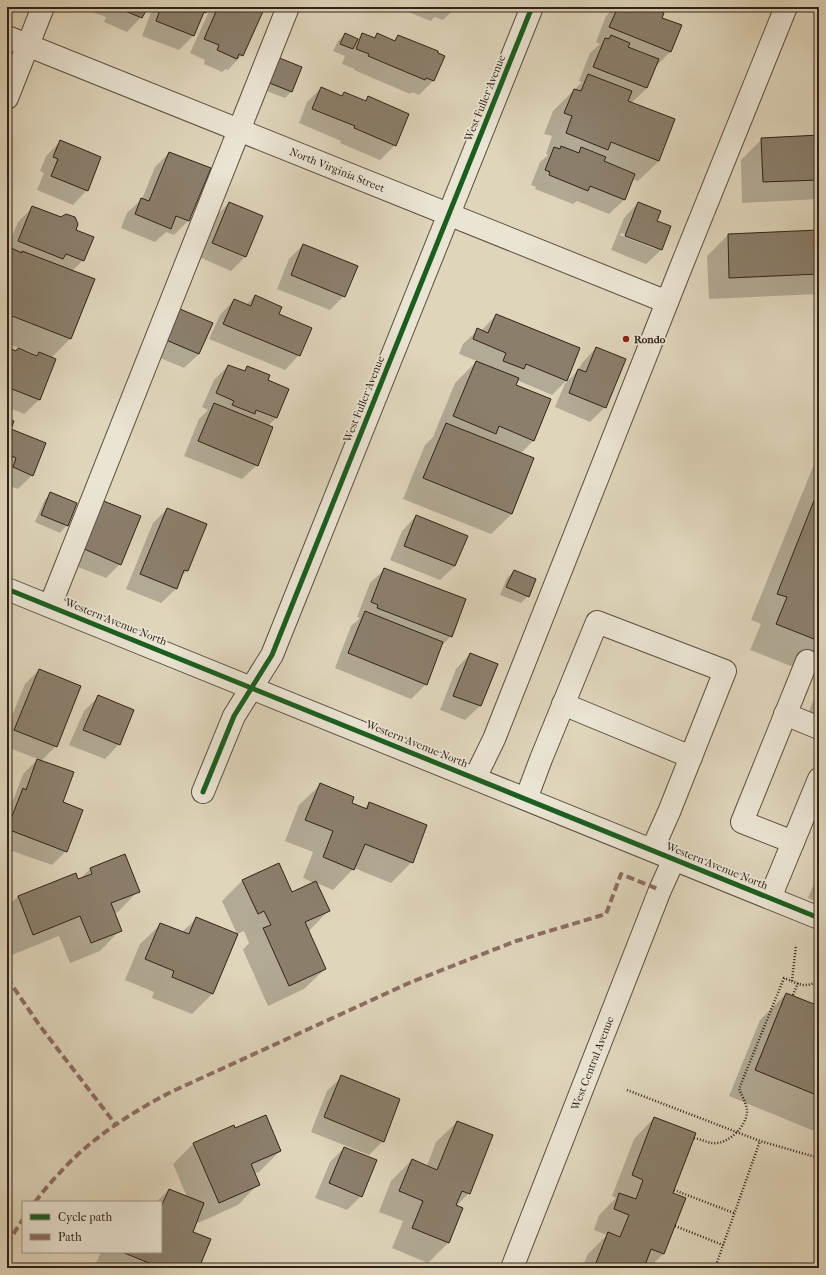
<svg xmlns="http://www.w3.org/2000/svg" width="826" height="1275" font-family="'IM FELL French Canon',serif">
	<style>
		.shadow { fill: #0003; fill-rule: evenodd }
		.building { fill: #8b7f6c; stroke: #302217 }
		.lines { fill: none; stroke-linecap: round; stroke-linejoin: round }
		.minor-casing { stroke: #5c4f40; stroke-width: 24 }
		.path { stroke: #302217; stroke-width: 2.5; stroke-dasharray: 1 2; stroke-linecap: butt }
		.minor { stroke: #eae4d3; stroke-width: 22 }
		.quiet { stroke: #8d6e63; stroke-width: 4; stroke-dasharray: 8 4; stroke-linecap: butt }
		.cycleway-casing { stroke: #eae4d3; stroke-width: 8 }
		.cycleway { stroke: #1b5e20; stroke-width: 5 }
		.poi-dot { fill: #8f2418; stroke: #eae4d3; stroke-width: 1.5 }
		.labels { text-anchor: middle; dominant-baseline: central; stroke-width: 3.5; stroke-linejoin: round; paint-order: stroke }
		.street-label { font-size: 11px; fill: #302217; stroke: #eae4d3 }
		.poi-label { font-size: 11px; font-weight: bold; fill: #302217; stroke: #eae4d3; text-anchor: start }
	</style>
	<rect width="100%" height="100%" fill="#dfd5bb"/>
	<filter id="stains"><feTurbulence type="fractalNoise" baseFrequency=".005" numOctaves="4"/><feColorMatrix values="0 0 0 0 .2 0 0 0 0 .09 0 0 0 0 .02 0 0 0 .5 -.17"/></filter>
	<radialGradient id="worn" r=".72"><stop offset=".6" stop-color="#630" stop-opacity="0"/><stop offset="1" stop-color="#630" stop-opacity=".3"/></radialGradient>
	<g class="shadow">
		<polygon points="94,7 146,7 141,17 127,32 104,22 106,17 92,12"/>
		<polygon points="150,7 207,7 205,12 201,15 194,35 179,50 142,36 152,10 149,9"/>
		<polygon points="211,7 263,7 242,55 228,70 226,69 222,72 204,64 205,60 190,53"/>
		<polygon points="396,7 456,7 443,20 434,17 431,21"/>
		<polygon points="615,7 634,7 639,9 640,7 652,7 651,8 661,18 680,26 670,52 655,67 647,88 631,103 659,161 638,181 632,179 624,200 609,214 577,201 573,204 535,189 536,187 531,185 540,162 548,155 546,154 552,136 544,134 553,111 582,82 579,81 590,53 600,44 596,42 606,16"/>
		<polygon points="656,7 669,7 665,11"/>
		<polygon points="345,34 357,40 363,34 373,39 378,34 393,41 398,36 433,81 419,95 412,92 410,94 354,70 355,69 342,64 345,56 333,51 338,41"/>
		<polygon points="270,66 292,91 285,98 261,89"/>
		<polygon points="321,88 341,96 344,93 364,102 368,97 395,145 380,160 340,143 341,141 299,123 307,102"/>
		<polygon points="819,136 819,199 742,203 741,160 762,139"/>
		<polygon points="60,142 87,190 73,205 37,190 44,173 40,171 46,156"/>
		<polygon points="169,153 209,169 188,221 174,235 166,232 155,242 121,228 127,213 142,199 155,167"/>
		<polygon points="229,203 246,256 231,271 199,257 215,217"/>
		<path d="M638 203 656 221 670 227 661 250 646 264 611 250 624 218ZM621 233 655 247V249L620 235Z"/>
		<path d="M33 207 75 230 83 260 72 271 93 280 70 339 51 358 55 359 39 400 24 414 7 407V348L15 352 19 348 7 343V249L18 222ZM25 350 37 355 36 356 25 352Z"/>
		<polygon points="819,231 819,294 709,299 707,256 728,235"/>
		<polygon points="303,245 344,296 330,310 277,289 289,259"/>
		<polygon points="255,296 277,315 299,355 285,370 209,339 220,315 234,300 246,305"/>
		<polygon points="180,310 212,323 199,354 184,368 153,355 166,324"/>
		<polygon points="496,315 579,349 565,384 579,369 582,363 596,348 605,407 590,422 555,407 566,381 552,395 517,380 515,385 534,440 520,454 512,514 491,534 403,499 425,445 433,437 455,383 477,361 459,354 463,344 478,330 481,331"/>
		<polygon points="228,366 243,372 248,367 267,381 288,390 276,418 268,426 257,465 242,479 184,456 199,419 208,410 202,407 214,380"/>
		<polygon points="7,420 9,429 32,475 18,489 7,485"/>
		<polygon points="819,452 819,677 750,650 761,624 751,620"/>
		<polygon points="51,493 67,525 60,533 35,522 44,501"/>
		<polygon points="102,501 120,564 106,578 68,563"/>
		<polygon points="167,509 205,525 187,571 180,577 176,589 161,603 126,589 153,523"/>
		<polygon points="416,516 455,566 440,580 390,560 402,531"/>
		<polygon points="385,569 451,636 441,646 426,684 411,699 335,668 351,626 360,618 357,617 370,583"/>
		<polygon points="514,571 528,596 521,603 500,595 507,578"/>
		<polygon points="470,654 496,665 480,706 465,720 440,710 456,669"/>
		<polygon points="39,670 56,746 41,761 61,803 66,851 52,865 7,849 7,808 8,804 14,798 23,774 38,759 7,747 7,728 25,684"/>
		<polygon points="819,687 819,738 801,730"/>
		<polygon points="98,697 119,744 105,759 69,745 84,711"/>
		<polygon points="320,785 350,804 364,809 369,803 412,862 391,883 354,868 333,890 317,883 329,910 308,932 325,969 304,989 268,1006 243,950 249,943 244,931 237,934 222,901 243,880 292,893 314,883 303,878 313,852 285,841 299,805"/>
		<polygon points="90,869 138,891 118,912 114,914 120,930 100,951 70,963 59,936 12,955 7,942 7,908 18,896 78,881"/>
		<polygon points="819,871 819,903 808,898"/>
		<polygon points="197,918 213,993 192,1014 152,998 154,992 125,980 140,944 161,924 182,932"/>
		<polygon points="786,994 819,1007 819,1133 729,1096 760,1020"/>
		<polygon points="342,1077 383,1141 369,1155 311,1132 327,1091"/>
		<polygon points="654,1118 672,1193 685,1198 663,1254 649,1268 582,1268 588,1254 607,1235 594,1230 599,1215 616,1198 612,1196 634,1139"/>
		<polygon points="457,1122 469,1193 456,1206 449,1242 428,1263 392,1248 403,1221 379,1212 391,1181 412,1160 427,1166 436,1142"/>
		<polygon points="235,1130 280,1151 259,1172 254,1174 258,1184 238,1205 198,1223 196,1220 191,1232 198,1268 94,1268 101,1252 161,1252 161,1202 156,1202 169,1190 187,1197 173,1164 194,1143"/>
		<polygon points="344,1148 361,1196 347,1210 315,1198 330,1162"/>
		<polygon points="819,1261 819,1268 816,1268"/>
	</g>
	<g class="building">
		<polygon points="118,7 148,7 142,18 118,8"/>
		<polygon points="161,7 208,7 206,13 204,12 194,36 156,21"/>
		<polygon points="218,7 265,7 243,56 239,54 237,59 217,50 219,45 204,39"/>
		<polygon points="618,7 637,7 640,8 641,7 650,7 664,13 662,18 682,25 671,52 609,27"/>
		<polygon points="345,33 358,39 353,49 340,44"/>
		<polygon points="362,33 375,38 377,33 395,41 398,35 438,51 438,53 445,56 434,81 426,78 425,80 368,56 369,54 356,49"/>
		<polygon points="611,35 630,43 628,47 659,59 647,88 593,67 605,38 609,39"/>
		<polygon points="277,57 302,67 292,92 267,82"/>
		<polygon points="588,74 632,91 628,101 675,119 659,161 611,142 608,150 566,133 572,116 564,113 574,89 581,91"/>
		<polygon points="321,87 342,96 344,92 366,101 368,96 409,114 396,146 354,128 355,126 312,109"/>
		<polygon points="819,135 819,180 763,182 761,138"/>
		<polygon points="60,140 101,157 88,191 51,176 58,159 53,157"/>
		<polygon points="561,146 579,153 581,147 606,157 604,161 635,174 625,200 590,186 588,191 549,175 550,172 545,170 554,147 560,149"/>
		<polygon points="169,152 211,168 189,221 176,216 171,229 135,214 141,198 149,201"/>
		<polygon points="229,202 263,216 246,257 212,243"/>
		<polygon points="638,202 661,211 657,221 671,226 662,250 625,236"/>
		<polygon points="32,206 61,217 66,214 75,217 78,224 76,230 94,237 84,261 66,254 63,259 18,241"/>
		<polygon points="819,230 819,274 729,278 728,234"/>
		<polygon points="303,244 358,266 345,297 291,275"/>
		<polygon points="11,248 22,253 22,251 95,279 71,339 7,314 7,258"/>
		<polygon points="255,295 282,307 279,314 312,328 300,356 223,324 234,299 251,306"/>
		<polygon points="180,309 213,323 199,354 166,340"/>
		<polygon points="496,314 580,348 567,381 526,364 524,369 503,361 506,353 473,339 477,328 488,333"/>
		<polygon points="7,347 16,351 18,348 37,356 39,352 56,359 40,400 7,387"/>
		<polygon points="596,347 626,359 606,408 569,393 578,369 586,372"/>
		<polygon points="476,361 519,378 516,385 551,399 534,441 499,426 496,434 453,416"/>
		<polygon points="228,365 245,371 247,366 270,375 268,380 289,389 277,418 256,410 255,414 232,405 234,401 216,393"/>
		<polygon points="214,403 273,427 258,466 198,441"/>
		<polygon points="7,419 14,421 11,429 46,443 33,476 13,467 16,458 7,454"/>
		<polygon points="446,423 534,458 512,514 423,478"/>
		<polygon points="819,488 819,641 776,624 787,597 777,594"/>
		<polygon points="50,492 77,503 68,526 41,515"/>
		<polygon points="101,500 141,516 121,565 82,548"/>
		<polygon points="167,508 207,524 188,571 184,570 177,589 140,574"/>
		<polygon points="416,515 468,536 455,566 404,546"/>
		<polygon points="384,568 466,599 452,637 377,608 378,605 371,602"/>
		<polygon points="514,570 536,579 529,597 506,587"/>
		<polygon points="365,611 443,642 427,685 348,653"/>
		<polygon points="470,653 498,664 481,706 453,696"/>
		<polygon points="39,669 81,686 57,747 14,730"/>
		<polygon points="98,695 134,710 120,745 83,730"/>
		<polygon points="37,759 74,772 63,802 83,810 67,852 7,829 23,788 26,790"/>
		<polygon points="320,783 354,797 352,803 367,809 369,802 427,825 413,863 365,844 354,870 323,857 333,831 305,820"/>
		<polygon points="125,854 140,892 111,903 122,931 91,943 80,916 33,935 18,896 76,873 78,879 92,874 90,868"/>
		<polygon points="279,863 292,892 316,881 330,911 305,922 326,969 289,986 263,928 271,925 264,911 258,914 242,880"/>
		<polygon points="196,917 238,934 213,994 172,977 174,971 145,959 160,923 189,934"/>
		<polygon points="786,993 819,1006 819,1096 755,1070"/>
		<polygon points="341,1075 400,1099 384,1142 324,1117"/>
		<polygon points="266,1115 281,1151 251,1164 260,1185 219,1203 193,1143 234,1125 235,1128"/>
		<polygon points="654,1117 696,1133 673,1193 686,1198 664,1254 651,1249 644,1268 594,1268 608,1232 620,1237 629,1215 614,1209 619,1193 636,1199 643,1180 632,1175"/>
		<polygon points="457,1121 493,1135 470,1194 462,1191 456,1205 463,1208 449,1243 412,1228 423,1201 399,1191 412,1159 437,1170"/>
		<polygon points="344,1147 377,1160 362,1197 329,1183"/>
		<polygon points="169,1189 204,1203 193,1232 211,1239 199,1268 161,1268 122,1252 161,1252 161,1207"/>
	</g>
	<g class="lines">
		<g class="minor-casing">
			<g id="minor">
				<path id="s1" d="M7 37 667 302"/>
				<polyline points="7,98 43,7"/>
				<polyline points="7,589 819,918"/>
				<polyline points="50,606 288,7"/>
				<polyline points="563,704 691,757"/>
				<polyline points="785,714 819,728"/>
				<polyline points="475,778 494,739 681,267 786,7"/>
				<polyline points="203,792 234,716 272,655 532,7"/>
				<polyline points="526,799 541,759 597,622 725,671 669,812 652,850"/>
				<polyline points="793,842 742,822 807,661"/>
				<polyline points="770,898 819,779"/>
				<path id="s2" d="M512 1268 660 890 674 859"/>
			</g>
		</g>
		<g class="path">
			<polyline points="792,981 796,945"/>
			<polyline points="793,995 798,983"/>
			<polyline points="627,1090 760,1141 819,1158"/>
			<path d="M694 1138C700 1139 706 1142 712 1143 728 1145 746 1127 747 1112 747 1104 742 1096 739 1089L784 978C798 983 804 990 819 980"/>
			<polyline points="674,1190 734,1213"/>
			<polyline points="675,1226 723,1245"/>
			<polyline points="715,1268 760,1141"/>
		</g>
		<use href="#minor" class="minor"/>
		<g class="quiet">
			<polyline points="7,978 40,1026 116,1125"/>
			<path d="M35 1202C42 1193 49 1184 57 1176 87 1141 130 1113 171 1092L409 983 516 941 606 914 621 874 660 890"/>
			<polyline points="7,1244 23,1219"/>
		</g>
		<g class="cycleway-casing">
			<g id="cycleway">
				<polyline points="7,589 819,918"/>
				<polyline points="203,792 234,716 272,655 532,7"/>
			</g>
		</g>
		<use href="#cycleway" class="cycleway"/>
	</g>
	<circle class="poi-dot" cx="626" cy="339" r="4"/>
	<g class="labels">
		<g class="street-label">
			<text transform="translate(485 98) rotate(-68)">West Fuller Avenue</text>
			<text stroke="none"><textPath href="#s1" startOffset="356">North Virginia Street</textPath></text>
			<text transform="translate(364 399) rotate(-68)">West Fuller Avenue</text>
			<text transform="translate(116 622) rotate(22)">Western Avenue North</text>
			<text transform="translate(417 744) rotate(22)">Western Avenue North</text>
			<text transform="translate(717 866) rotate(22)">Western Avenue North</text>
			<text stroke="none"><textPath href="#s2" startOffset="220">West Central Avenue</textPath></text>
		</g>
		<g class="poi-label">
			<text x="634" y="339">Rondo</text>
		</g>
	</g>
	<rect width="826" height="1275" fill="none" stroke="#dfd5bb" stroke-width="24"/>
	<rect x="8" y="8" width="810" height="1259" fill="none" stroke="#302217" stroke-width="2"/>
	<rect x="12" y="12" width="802" height="1251" fill="none" stroke="#302217"/>
	<rect x="22" y="1201" width="140" height="52" fill="#eae4d3" stroke="#a09688"/>
	<rect x="30" y="1214" width="20" height="6" fill="#1b5e20" stroke="#a09688"/>
	<text x="58" y="1221" font-size="12" fill="#302217">Cycle path</text>
	<rect x="30" y="1234" width="20" height="6" fill="#8d6e63" stroke="#a09688"/>
	<text x="58" y="1241" font-size="12" fill="#302217">Path</text>
	<rect width="100%" height="100%" filter="url(#stains)"/>
	<rect width="100%" height="100%" fill="url(#worn)"/>
</svg>
